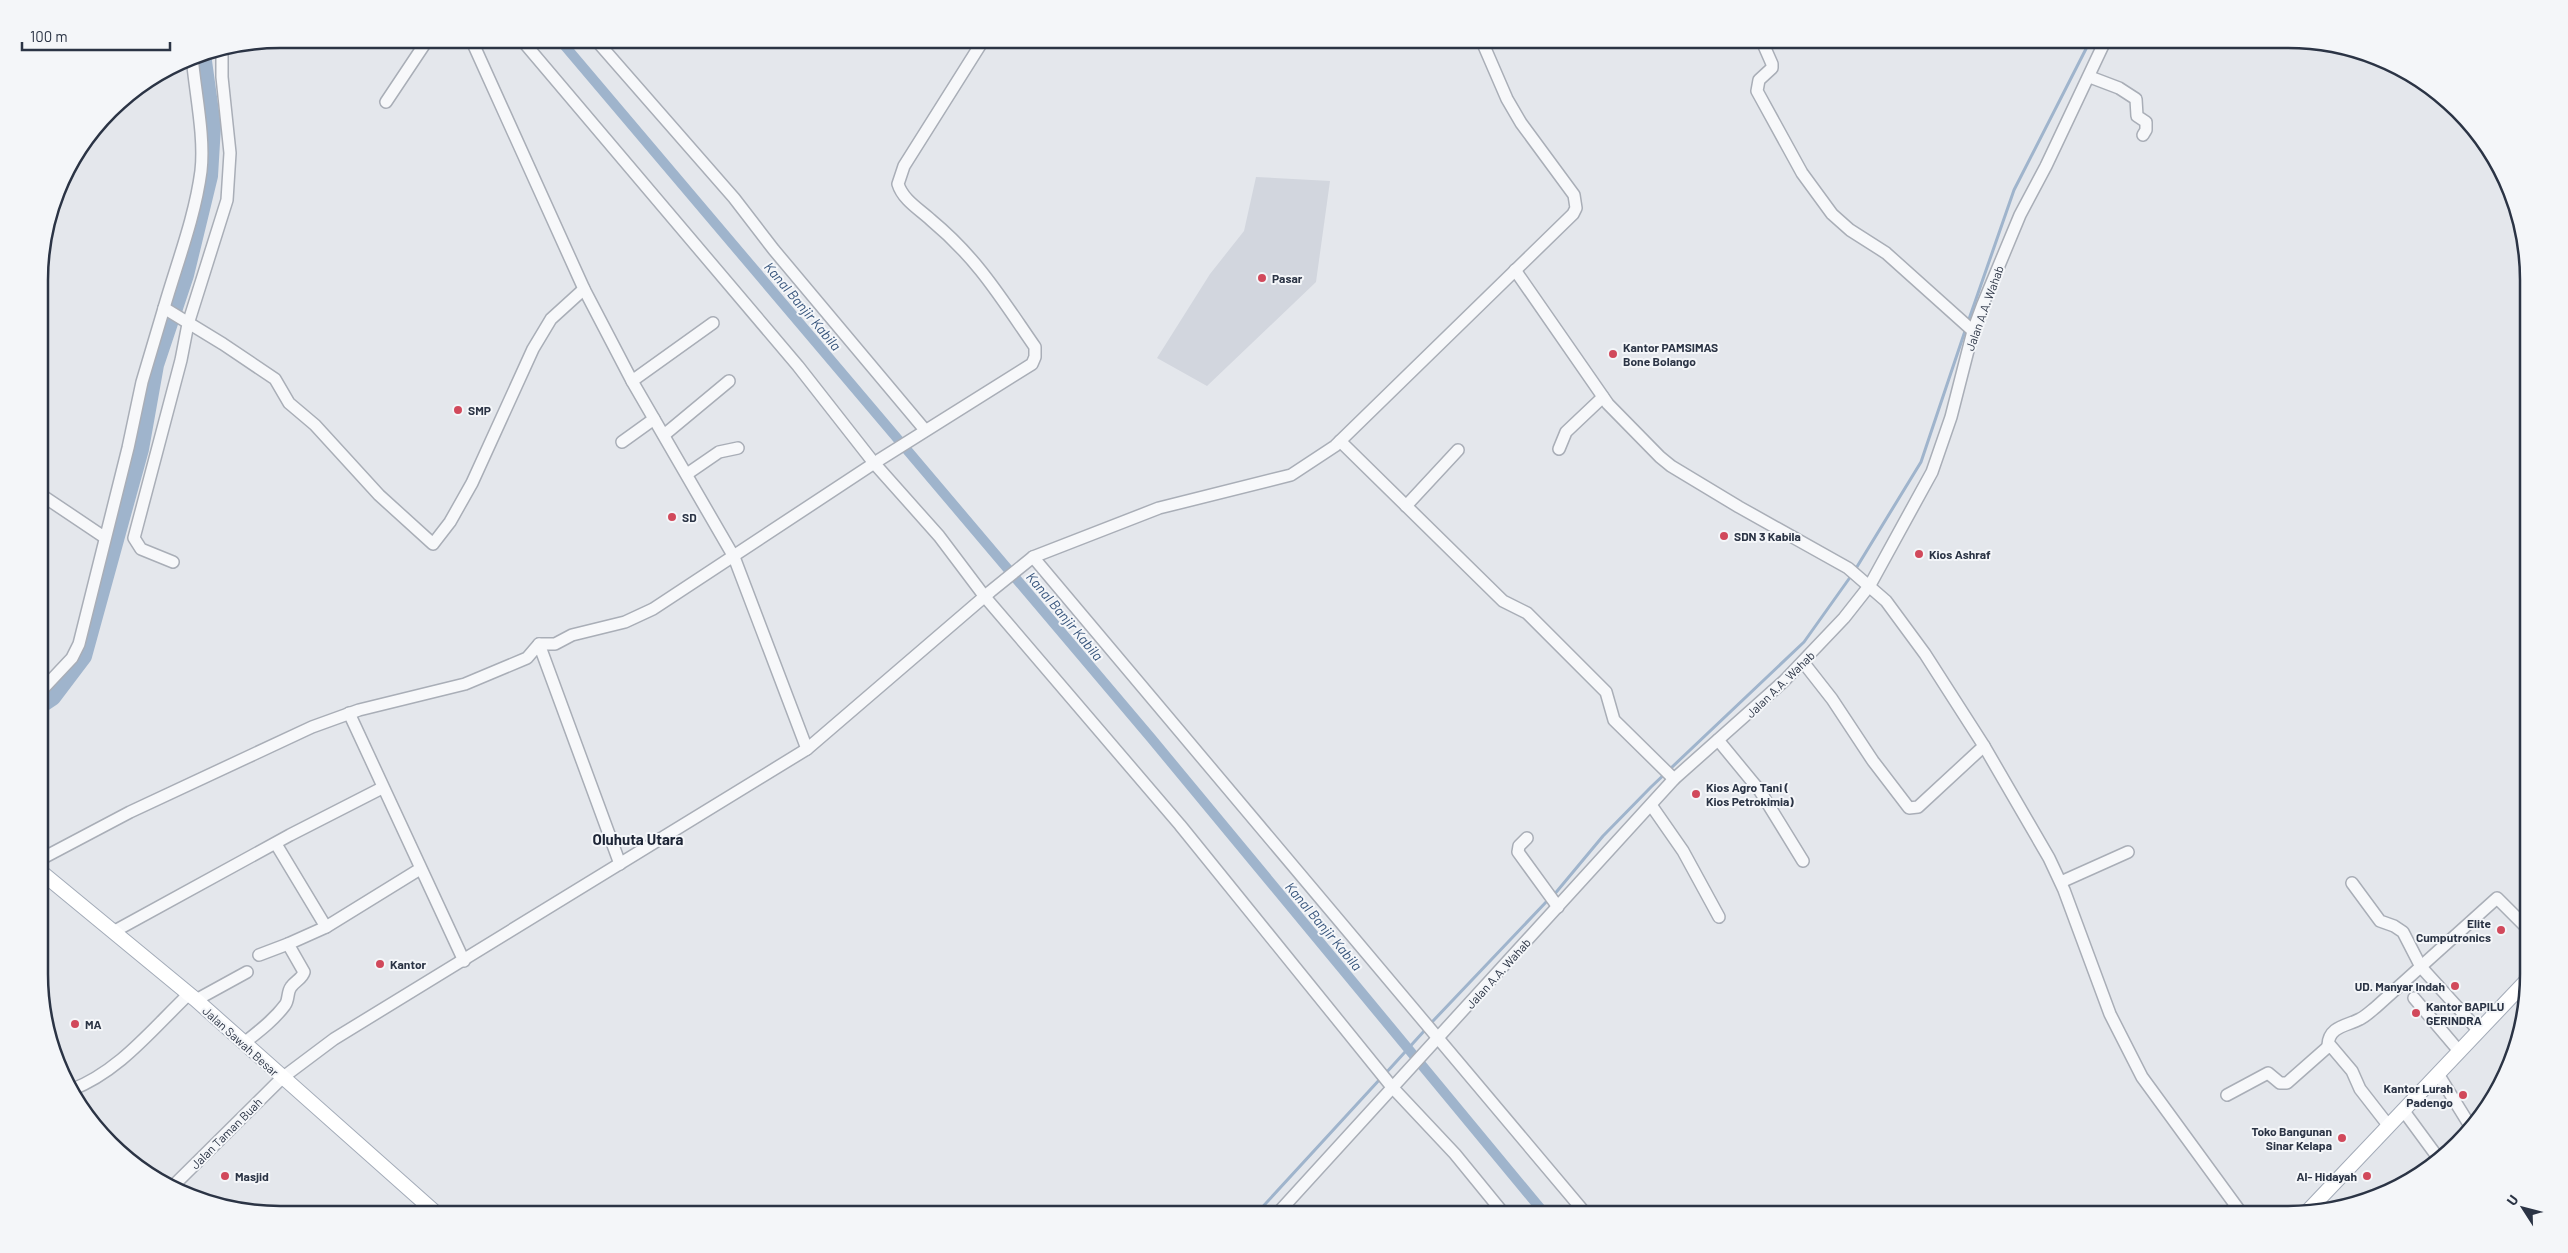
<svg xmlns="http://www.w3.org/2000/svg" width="2568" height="1253" font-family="Barlow,sans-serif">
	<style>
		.built { fill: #d2d6de }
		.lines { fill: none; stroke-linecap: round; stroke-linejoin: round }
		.stream { stroke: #9fb4cc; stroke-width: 3 }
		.canal { stroke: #9fb4cc; stroke-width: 10 }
		.river { stroke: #9fb4cc; stroke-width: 18 }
		.minor-casing { stroke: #a9aeb7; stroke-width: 14 }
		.major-casing { stroke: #a3abb8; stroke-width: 16 }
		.minor { stroke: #f7f8fa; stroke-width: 11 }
		.major { stroke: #fff; stroke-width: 14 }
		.poi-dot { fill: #d1495b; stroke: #f4f6f9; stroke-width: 2 }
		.labels { text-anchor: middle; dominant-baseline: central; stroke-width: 4; stroke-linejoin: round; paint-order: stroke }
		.poi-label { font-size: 12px; font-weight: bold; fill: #2b3445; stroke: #f4f6f9; text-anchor: start }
		.street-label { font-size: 12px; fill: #2b3445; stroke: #f4f6f9 }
		.water-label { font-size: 14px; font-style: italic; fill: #34527a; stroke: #f4f6f9 }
		.quarter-label { font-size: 15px; font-weight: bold; fill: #1d2536; stroke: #f4f6f9 }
		.rim { fill: none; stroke: #2b3445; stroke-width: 2.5 }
	</style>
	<rect width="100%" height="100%" fill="#e4e7ec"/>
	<polygon class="built" points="1256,177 1330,181 1316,282 1207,386 1157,358 1210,274 1244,231"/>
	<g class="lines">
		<g class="stream">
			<polyline points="1968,322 2014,190 2091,39"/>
			<polyline points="1855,570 1921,462 1966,328"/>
			<polyline points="1553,896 1603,836 1651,787 1804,642 1851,576"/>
			<polyline points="1433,1021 1548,900"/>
			<polyline points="1385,1074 1425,1030"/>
			<polyline points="1256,1214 1381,1078"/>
		</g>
		<polyline class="canal" points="559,39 1151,738 1545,1214"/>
		<polyline class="river" points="40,705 52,697 83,656 140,449 155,365 185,275 209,176 212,126 202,54"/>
		<g class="minor-casing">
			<g id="minor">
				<polyline points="471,39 584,289 632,381 734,557 807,749"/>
				<polyline points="521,39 798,366 874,463 939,536 985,597 1180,825 1392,1087 1455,1154 1504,1214"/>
				<polyline points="595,39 734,198 774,250 925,430"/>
				<polyline points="1761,39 1772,64 1772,68 1759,80 1757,91 1802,173 1832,214 1850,230 1886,253 1973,331"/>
				<polyline points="2090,77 2119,88 2136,99 2137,116 2146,122 2146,130 2143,135"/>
				<polyline points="386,102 428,39"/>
				<polyline points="1515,270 1608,404 1660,457 1671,466 1739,507 1848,568 1886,601 1925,654 1984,746 2049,858 2064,890 2110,1014 2142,1077 2242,1214"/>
				<path d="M164 308C177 263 195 217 201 171 205 136 195 92 192 56"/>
				<polyline points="632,381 713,323"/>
				<polyline points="664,435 729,381"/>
				<polyline points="1340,441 1503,601 1527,613 1606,692 1614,720 1674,779"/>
				<polyline points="622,442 654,419"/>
				<polyline points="1559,449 1566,432 1603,397"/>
				<polyline points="687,474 719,452 738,448"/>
				<polyline points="40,494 104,537"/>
				<polyline points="1406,506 1458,450"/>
				<polyline points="1033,557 1586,1214"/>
				<polyline points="173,562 141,549 134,538 181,360 188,324 227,200 230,153 222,77 222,50"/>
				<polyline points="539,644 620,864"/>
				<polyline points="1803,662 1832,699 1873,761 1909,808 1918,807 1984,746"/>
				<polyline points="40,692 72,658 79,644 128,448 142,382 164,308 223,344 275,379 289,403 315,425 379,495 433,544 450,522 472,483 533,349 551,319 584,289"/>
				<polyline points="349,713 464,961"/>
				<polyline points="1718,740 1760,791 1803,861"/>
				<polyline points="1651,805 1683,851 1719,917"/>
				<polyline points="1527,838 1519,846 1518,852 1558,907"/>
				<polyline points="276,844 326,927"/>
				<path d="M41 859 130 812 312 727 359 710 465 684 527 658 539 644H555L572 635 625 622 653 609 879 460 1032 364 1035 357V347C1001 298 978 259 931 220 919 209 903 200 898 184L904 166 984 39"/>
				<polyline points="2061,882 2128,852"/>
				<polyline points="2352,883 2380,921 2394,926 2403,932 2421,967 2479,1031"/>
				<polyline points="113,932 290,835 382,788"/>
				<polyline points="259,955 288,944"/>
				<polyline points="2414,998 2459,1051"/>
				<polyline points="196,1000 247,972"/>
				<path d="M244 1043C258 1032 274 1020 285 1005 289 1000 287 992 291 987 295 981 302 979 304 972L288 944 326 927 420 869"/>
				<path d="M2328 1045C2329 1026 2347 1026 2360 1019 2366 1016 2371 1011 2376 1007L2497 898 2529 930"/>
				<polyline points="2438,1074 2472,1129"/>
				<path d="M71 1090C120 1071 152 1029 189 994"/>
				<polyline points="2227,1095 2268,1073 2280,1083 2287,1083 2330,1045 2352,1071 2360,1089 2388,1125"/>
				<polyline points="2403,1110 2439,1159"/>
				<polyline points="171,1188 282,1078 334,1039 807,749 991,591 1033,557 1159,508 1291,475 1335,446 1573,214 1576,208 1574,195 1521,123 1507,99 1481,39"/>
				<polyline points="1277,1214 1674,779 1784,681 1844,618 1870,585 1932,472 1951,417 1973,331 1983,304 2020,215 2046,166 2106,39"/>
			</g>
		</g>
		<g class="major-casing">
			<g id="major">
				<polyline points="41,872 195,999 437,1214"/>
				<polyline points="2305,1214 2528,979"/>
			</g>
		</g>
		<use href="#minor" class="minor"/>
		<use href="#major" class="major"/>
	</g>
	<g class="poi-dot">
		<circle cx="1262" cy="278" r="5"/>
		<circle cx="1613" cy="354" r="5"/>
		<circle cx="458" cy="410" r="5"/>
		<circle cx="672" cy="517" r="5"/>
		<circle cx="1724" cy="536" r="5"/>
		<circle cx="1919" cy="554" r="5"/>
		<circle cx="1696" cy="794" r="5"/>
		<circle cx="2501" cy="930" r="5"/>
		<circle cx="380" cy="964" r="5"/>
		<circle cx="2455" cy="986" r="5"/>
		<circle cx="2416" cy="1013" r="5"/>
		<circle cx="75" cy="1024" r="5"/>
		<circle cx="2463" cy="1095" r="5"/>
		<circle cx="2342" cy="1138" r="5"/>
		<circle cx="225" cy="1176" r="5"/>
		<circle cx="2367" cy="1176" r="5"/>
	</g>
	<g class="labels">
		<g class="poi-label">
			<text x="1272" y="278">Pasar</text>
			<text x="1623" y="347">Kantor PAMSIMAS<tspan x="1623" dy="14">Bone Bolango</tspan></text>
			<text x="468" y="410">SMP</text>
			<text x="682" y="517">SD</text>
			<text x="1734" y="536">SDN 3 Kabila</text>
			<text x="1929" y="554">Kios Ashraf</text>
			<text x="1706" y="787">Kios Agro Tani (<tspan x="1706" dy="14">Kios Petrokimia)</tspan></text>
			<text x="2491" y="923" text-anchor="end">Elite<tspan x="2491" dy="14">Cumputronics</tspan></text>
			<text x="390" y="964">Kantor</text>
			<text x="2445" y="986" text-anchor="end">UD. Manyar Indah</text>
			<text x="2426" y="1006">Kantor BAPILU<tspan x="2426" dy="14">GERINDRA</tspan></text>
			<text x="85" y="1024">MA</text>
			<text x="2453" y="1088" text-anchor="end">Kantor Lurah<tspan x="2453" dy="14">Padengo</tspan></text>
			<text x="2332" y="1131" text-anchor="end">Toko Bangunan<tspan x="2332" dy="14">Sinar Kelapa</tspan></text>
			<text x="235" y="1176">Masjid</text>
			<text x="2357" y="1176" text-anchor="end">Al- Hidayah</text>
		</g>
		<g class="street-label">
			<text transform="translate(1984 308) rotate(-70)">Jalan A.A. Wahab</text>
			<text transform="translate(1780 684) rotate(-44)">Jalan A.A. Wahab</text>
			<text transform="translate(1498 973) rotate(-48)">Jalan A.A. Wahab</text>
			<text transform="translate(241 1041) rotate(42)">Jalan Sawah Besar</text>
			<text transform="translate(226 1133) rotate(-45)">Jalan Taman Buah</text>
		</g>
		<g class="water-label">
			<text transform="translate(803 306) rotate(50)">Kanal Banjir Kabila</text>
			<text transform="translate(1065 616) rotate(50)">Kanal Banjir Kabila</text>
			<text transform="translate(1324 926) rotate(50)">Kanal Banjir Kabila</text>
		</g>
		<g class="quarter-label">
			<text x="638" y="839">Oluhuta Utara</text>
		</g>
	</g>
	<path d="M0 0H2568V1253H0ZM280 48H2288A232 232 0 0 1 2520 280V974A232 232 0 0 1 2288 1206H280A232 232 0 0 1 48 974V280A232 232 0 0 1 280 48Z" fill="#f4f6f9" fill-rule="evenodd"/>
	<path class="rim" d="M280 48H2288A232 232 0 0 1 2520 280V974A232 232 0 0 1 2288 1206H280A232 232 0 0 1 48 974V280A232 232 0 0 1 280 48Z"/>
	<g transform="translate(2523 1208) rotate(306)" stroke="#f4f6f9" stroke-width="4" paint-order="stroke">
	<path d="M0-4L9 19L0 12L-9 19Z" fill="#2b3445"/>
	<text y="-8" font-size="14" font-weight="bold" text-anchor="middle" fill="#2b3445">U</text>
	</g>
	<path d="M22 42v8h148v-8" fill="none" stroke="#2b3445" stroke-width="2.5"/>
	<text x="30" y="42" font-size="15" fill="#2b3445" stroke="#f4f6f9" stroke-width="4" paint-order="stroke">100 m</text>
</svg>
